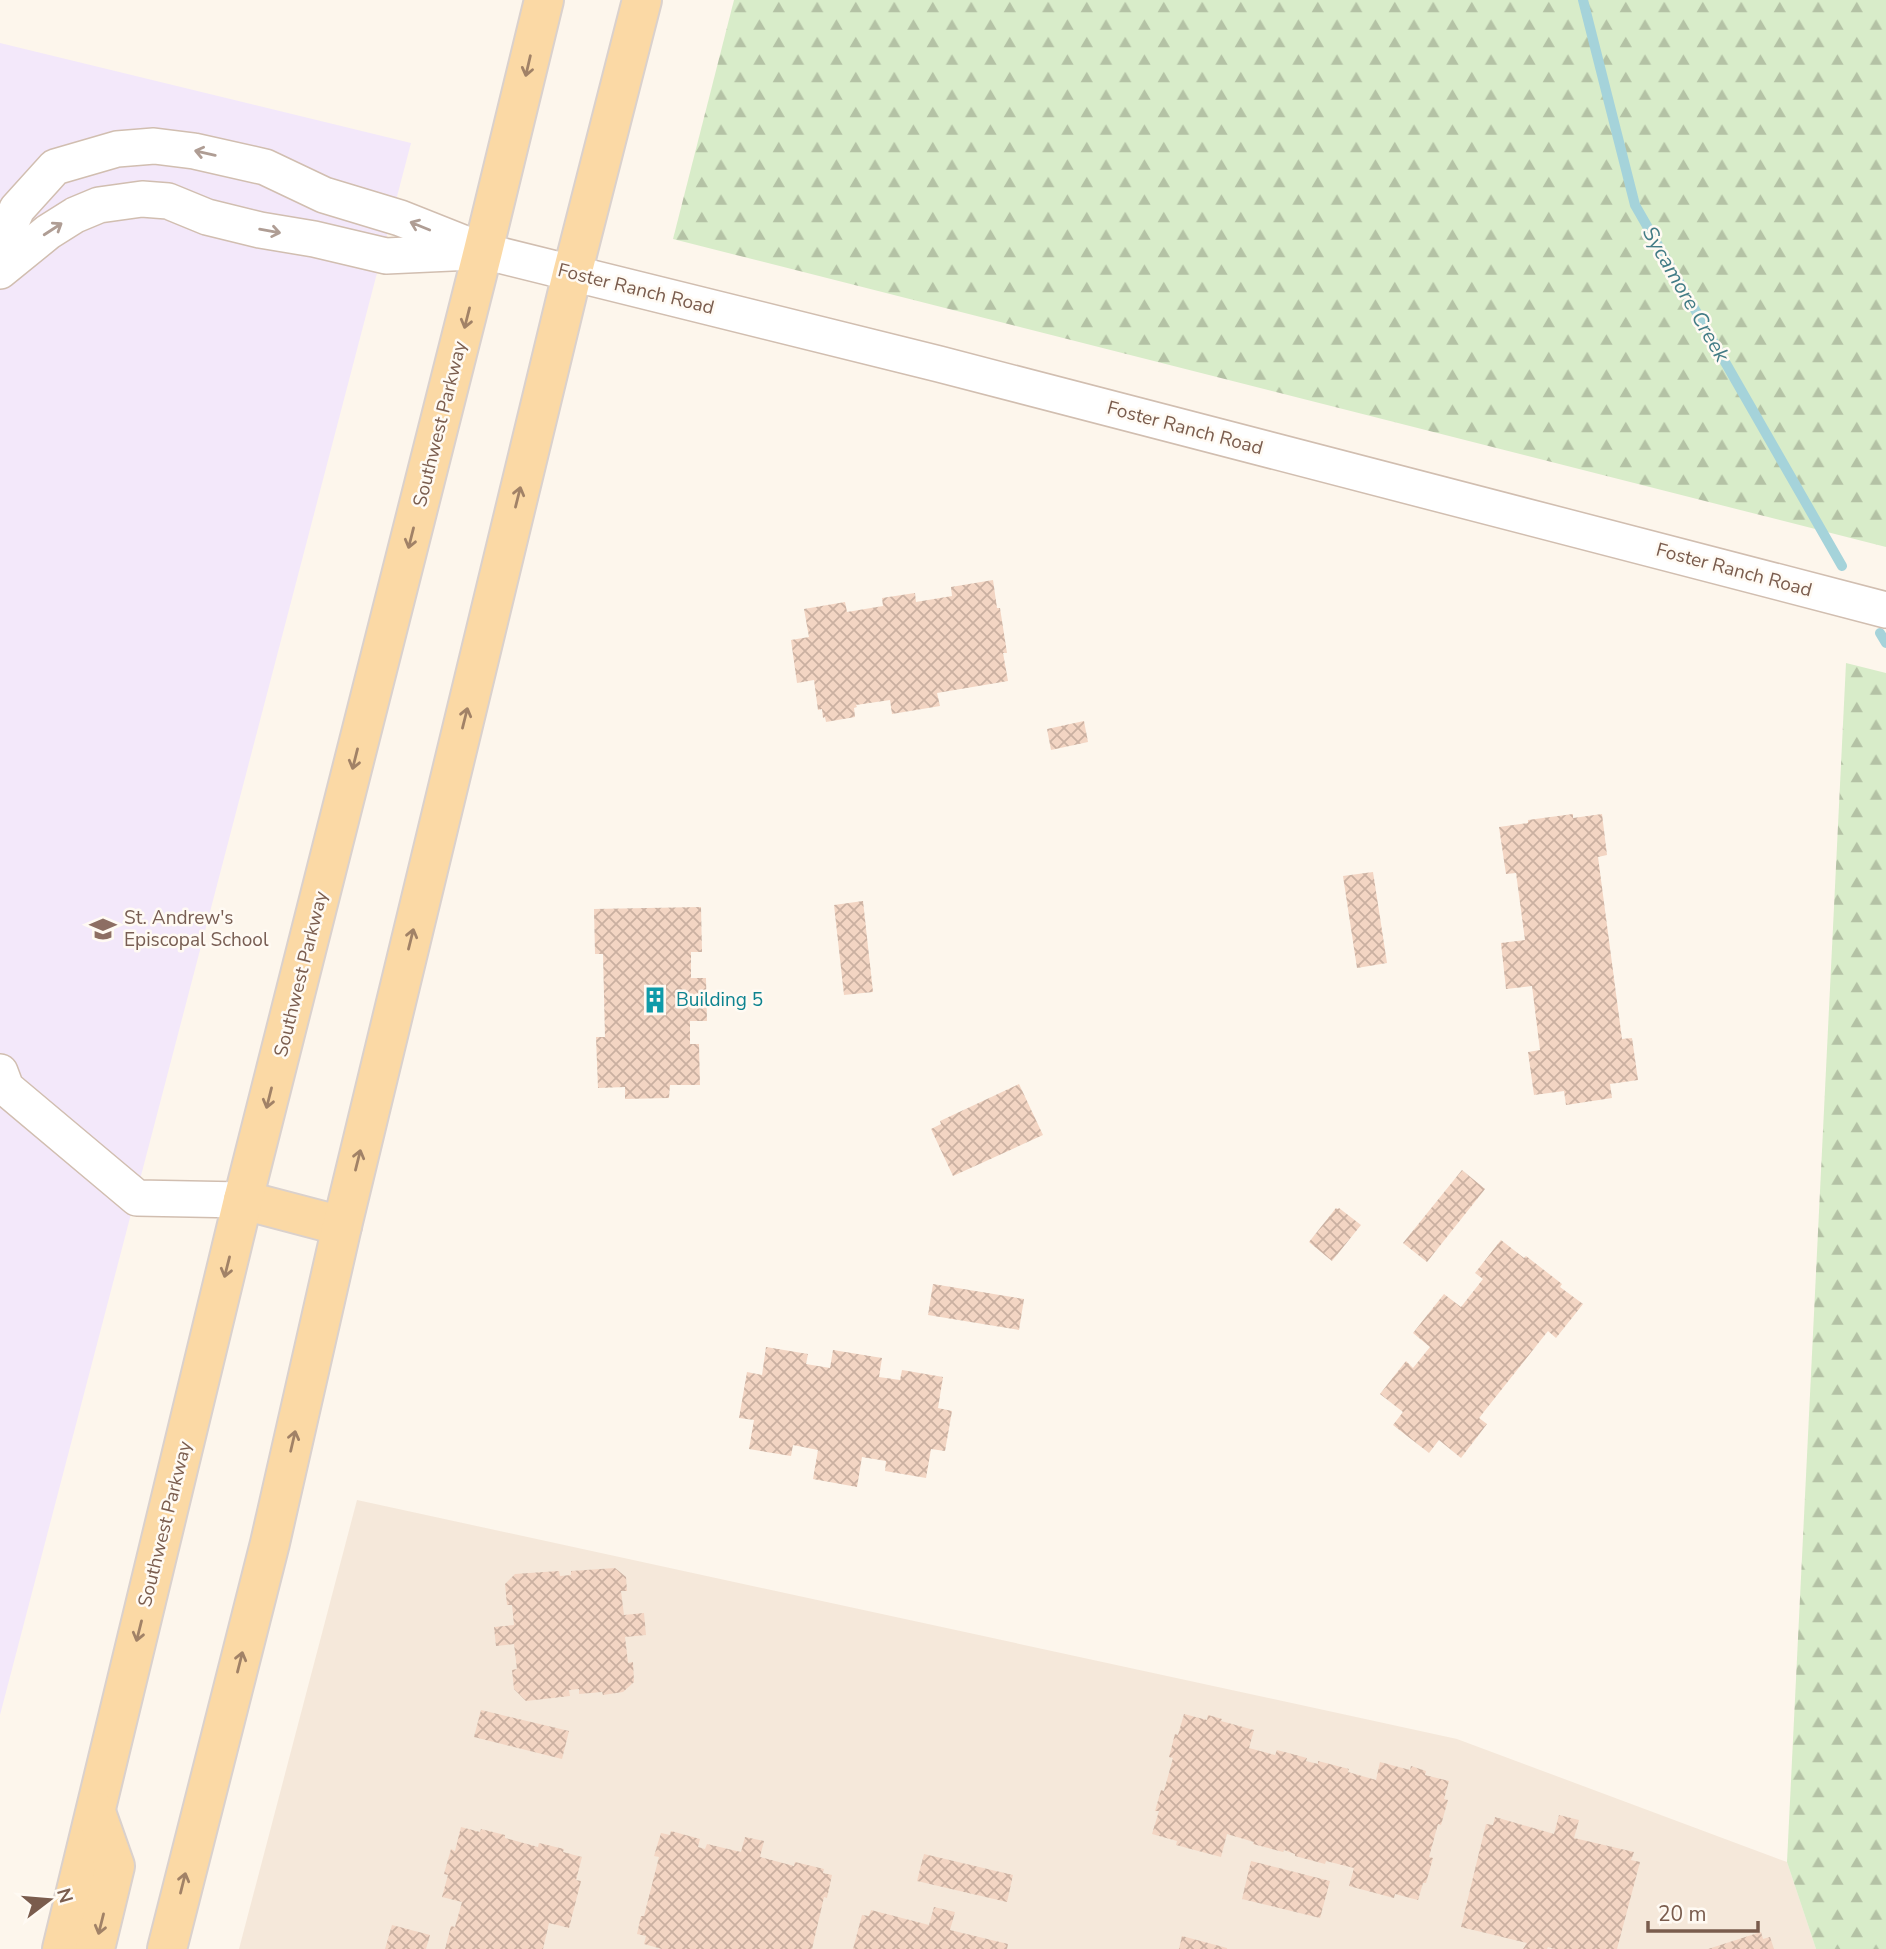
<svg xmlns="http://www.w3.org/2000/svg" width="1886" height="1949" font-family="'Nunito Sans',sans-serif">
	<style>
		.residential { fill: #f5e8da }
		.education { fill: #f3e8fa }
		.forest { fill: url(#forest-firs) }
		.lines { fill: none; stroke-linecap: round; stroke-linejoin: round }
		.stream { stroke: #a5d3da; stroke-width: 10 }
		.building { fill: url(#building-cross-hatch) }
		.minor-casing { stroke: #d1beb0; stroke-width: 38 }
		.major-casing { stroke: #dad1cd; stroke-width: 42 }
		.minor { stroke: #fff; stroke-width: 35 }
		.major { stroke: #fbd9a5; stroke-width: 38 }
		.oneway { stroke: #a18267 }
		.oneway2 { stroke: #af9d94 }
		.labels { text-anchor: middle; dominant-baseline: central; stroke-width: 5; stroke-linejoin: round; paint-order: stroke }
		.street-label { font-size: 19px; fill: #7a5c4d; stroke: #fffaf3 }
		.education-label { font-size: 19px; fill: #785e54; stroke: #fffaf3; text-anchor: start }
		.culture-label { font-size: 19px; fill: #0d838f; stroke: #fffaf3; text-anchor: start }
		.water-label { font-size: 21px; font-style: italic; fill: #437c86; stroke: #fffaf3 }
	</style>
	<defs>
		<pattern id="forest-firs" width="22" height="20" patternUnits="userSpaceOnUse" patternTransform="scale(1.75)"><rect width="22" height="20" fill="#d8ecc9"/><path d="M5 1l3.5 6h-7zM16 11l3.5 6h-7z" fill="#b4c2a5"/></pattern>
		<pattern id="building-cross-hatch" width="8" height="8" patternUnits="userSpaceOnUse" patternTransform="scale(1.75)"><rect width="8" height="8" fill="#f3d5c3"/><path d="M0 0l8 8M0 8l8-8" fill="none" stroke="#cab0a1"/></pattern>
	</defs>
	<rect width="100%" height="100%" fill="#fdf6ec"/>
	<polygon class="residential" points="357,1500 1457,1739 1787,1862 1816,1949 239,1949"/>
	<polygon class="education" points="0,43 411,143 0,1715"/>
	<g class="forest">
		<polygon points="734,0 1886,0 1886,547 673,239"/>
		<polygon points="1846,663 1886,673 1886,1949 1816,1949 1787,1862"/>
	</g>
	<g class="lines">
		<g class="stream">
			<polyline points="1583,0 1635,205 1842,566"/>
			<polyline points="1880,633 1886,643"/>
		</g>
	</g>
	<g class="building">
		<polygon points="993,580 997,608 1000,608 1007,653 1003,653 1008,681 937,693 940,706 892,714 890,700 856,705 857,707 854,708 855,717 826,722 825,717 823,718 822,709 818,710 814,680 797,683 791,640 809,637 804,609 845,602 847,612 883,606 882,598 915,593 916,602 952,596 951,587"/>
		<polygon points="1084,721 1088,742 1051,750 1047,729"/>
		<polygon points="1573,814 1573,818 1602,814 1607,855 1598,857 1622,1039 1632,1038 1638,1080 1610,1084 1612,1098 1566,1105 1564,1091 1534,1095 1528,1052 1540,1050 1532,986 1506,989 1501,943 1525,940 1516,873 1506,874 1499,827 1528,823 1528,820"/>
		<polygon points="1373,872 1387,963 1357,968 1343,876"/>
		<polygon points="863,901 873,992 844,995 834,905"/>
		<polygon points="701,907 702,952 691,952 691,978 706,978 707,1021 690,1021 690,1044 699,1044 700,1085 670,1085 669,1098 625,1099 625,1087 598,1088 596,1037 605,1037 603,954 595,954 594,909"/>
		<polygon points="1019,1084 1043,1135 953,1176 931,1129 941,1124 940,1121"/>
		<polygon points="1462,1170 1485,1189 1427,1262 1403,1243"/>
		<polygon points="1336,1208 1338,1209 1339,1208 1361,1225 1332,1261 1309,1242"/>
		<polygon points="1501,1240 1524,1258 1526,1256 1562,1284 1560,1287 1583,1304 1556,1338 1548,1331 1479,1418 1487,1424 1461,1458 1439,1440 1429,1453 1393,1425 1403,1412 1380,1394 1406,1361 1413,1368 1430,1347 1413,1333 1444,1294 1461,1307 1483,1279 1475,1273"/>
		<polygon points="933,1284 1024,1299 1019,1330 928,1315"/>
		<polygon points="766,1347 808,1354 806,1364 830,1368 833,1350 882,1358 879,1377 900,1380 902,1370 943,1377 938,1408 952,1411 945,1451 931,1449 926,1478 885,1471 886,1461 862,1457 857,1487 813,1479 818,1450 793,1445 791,1456 749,1449 754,1420 739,1418 747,1372 762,1375"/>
		<polygon points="615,1568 626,1577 627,1591 621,1591 624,1615 644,1613 646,1635 625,1637 628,1663 633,1662 634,1682 623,1692 603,1695 602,1692 579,1694 579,1689 569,1690 570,1696 526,1701 514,1689 512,1670 517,1669 514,1644 496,1646 494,1627 514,1625 512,1605 507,1605 505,1584 515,1574 559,1571 560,1576 571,1575 571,1571"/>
		<polygon points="481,1710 569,1731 562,1759 474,1737"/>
		<polygon points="1184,1714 1207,1720 1208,1715 1222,1719 1221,1721 1254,1730 1249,1748 1275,1755 1277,1750 1307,1758 1306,1761 1318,1764 1318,1761 1349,1769 1348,1772 1376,1780 1380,1762 1410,1770 1411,1766 1426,1771 1425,1775 1449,1781 1444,1799 1448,1800 1441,1825 1438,1824 1429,1857 1433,1858 1426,1883 1423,1883 1418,1900 1395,1894 1394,1898 1349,1886 1354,1868 1326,1861 1325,1864 1295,1856 1295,1854 1284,1850 1283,1852 1253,1844 1254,1842 1227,1834 1221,1857 1176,1845 1177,1841 1152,1834 1159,1811 1155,1811 1161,1790 1164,1791 1173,1758 1169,1757 1175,1734 1178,1735"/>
		<polygon points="1559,1815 1579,1820 1574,1838 1634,1852 1631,1860 1640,1862 1617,1949 1554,1949 1548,1947 1547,1949 1523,1949 1527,1943 1461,1927 1486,1824 1493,1825 1495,1817 1554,1834"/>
		<polygon points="461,1827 480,1832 481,1829 505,1835 505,1838 538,1847 539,1843 564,1849 563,1852 582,1857 576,1880 581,1881 569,1928 549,1923 543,1949 445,1949 451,1926 455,1927 462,1902 442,1897 448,1875 444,1874 451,1849 455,1851"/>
		<polygon points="671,1831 700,1839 698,1847 705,1849 707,1844 741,1852 745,1837 764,1841 760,1857 794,1866 795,1862 824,1869 823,1873 832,1875 827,1898 824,1897 812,1949 662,1949 644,1944 646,1936 637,1934 641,1916 644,1916 659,1857 654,1856 661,1833 670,1835"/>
		<polygon points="924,1854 1013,1875 1007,1902 917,1881"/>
		<polygon points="1251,1861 1330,1881 1320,1918 1242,1899"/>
		<polygon points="934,1907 955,1912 950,1930 1008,1944 1007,1949 853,1949 862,1915 869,1916 871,1910 929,1925"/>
		<polygon points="392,1925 430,1935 426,1949 385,1949"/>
		<polygon points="1761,1932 1763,1939 1770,1937 1774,1949 1708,1949"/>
		<polygon points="1182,1936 1227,1948 1227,1949 1179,1949"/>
	</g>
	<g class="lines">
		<g class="minor-casing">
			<g id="minor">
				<polyline points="0,247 17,209 55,167 117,149 154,146 194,151 265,167 324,195 400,218 483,251 939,364 1886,610"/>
				<polyline points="0,271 48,232 75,215 99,205 142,199 168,201 207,217 260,230 314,239 386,256 473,252"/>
				<polyline points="0,1072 6,1088 137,1198 243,1200"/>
			</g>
		</g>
		<g class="major-casing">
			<g id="major">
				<polyline points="243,1200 342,1226"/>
				<polyline points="62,1949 243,1200 483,251 544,0"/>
				<polyline points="95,1949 115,1866 96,1812"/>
				<polyline points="167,1949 270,1543 342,1226 572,274 642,0"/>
			</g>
		</g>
		<use href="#minor" class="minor"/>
		<use href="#major" class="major"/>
	</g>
	<defs><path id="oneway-shaft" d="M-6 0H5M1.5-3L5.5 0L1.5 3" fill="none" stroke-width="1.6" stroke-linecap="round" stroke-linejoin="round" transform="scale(1.75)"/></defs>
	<g class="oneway">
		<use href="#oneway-shaft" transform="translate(528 66) rotate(103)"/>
		<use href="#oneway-shaft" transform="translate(467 318) rotate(104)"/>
		<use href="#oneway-shaft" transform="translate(518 497) rotate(-76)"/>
		<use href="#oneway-shaft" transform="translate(411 538) rotate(104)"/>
		<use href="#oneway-shaft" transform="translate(465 718) rotate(-76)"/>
		<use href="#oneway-shaft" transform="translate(355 759) rotate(104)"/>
		<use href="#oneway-shaft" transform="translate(411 939) rotate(-76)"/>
		<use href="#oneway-shaft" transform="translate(269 1098) rotate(104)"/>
		<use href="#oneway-shaft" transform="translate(358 1160) rotate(-76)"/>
		<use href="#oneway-shaft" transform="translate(227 1267) rotate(104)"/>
		<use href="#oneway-shaft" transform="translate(293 1441) rotate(-77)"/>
		<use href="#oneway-shaft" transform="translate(139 1631) rotate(104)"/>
		<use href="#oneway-shaft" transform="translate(240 1662) rotate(-76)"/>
		<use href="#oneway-shaft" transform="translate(183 1883) rotate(-76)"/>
		<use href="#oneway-shaft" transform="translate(101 1924) rotate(104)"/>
	</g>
	<g class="oneway2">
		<use href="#oneway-shaft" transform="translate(205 153) rotate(-167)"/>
		<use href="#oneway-shaft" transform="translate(420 226) rotate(-158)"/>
		<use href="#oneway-shaft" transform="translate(53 229) rotate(-33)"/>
		<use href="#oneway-shaft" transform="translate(270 231) rotate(10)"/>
	</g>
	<defs>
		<g id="school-bare" transform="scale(2.1)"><path d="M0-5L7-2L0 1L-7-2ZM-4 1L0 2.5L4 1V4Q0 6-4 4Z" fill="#8d6e63" stroke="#fffaf3" stroke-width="2.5" paint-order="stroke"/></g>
		<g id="building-bare" transform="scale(2.1)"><path d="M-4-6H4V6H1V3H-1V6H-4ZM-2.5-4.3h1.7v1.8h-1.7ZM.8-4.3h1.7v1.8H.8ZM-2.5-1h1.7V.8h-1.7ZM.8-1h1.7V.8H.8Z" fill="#0f9aa8" stroke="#fffaf3" stroke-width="2.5" paint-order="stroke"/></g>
	</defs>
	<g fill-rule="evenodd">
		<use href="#school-bare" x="103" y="929"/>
		<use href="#building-bare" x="655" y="1000"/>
	</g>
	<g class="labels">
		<g class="street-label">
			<text transform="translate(636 289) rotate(14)">Foster Ranch Road</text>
			<text transform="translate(440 424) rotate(-76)">Southwest Parkway</text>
			<text transform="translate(1185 428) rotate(15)">Foster Ranch Road</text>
			<text transform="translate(1734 570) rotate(15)">Foster Ranch Road</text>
			<text transform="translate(301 974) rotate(-76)">Southwest Parkway</text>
			<text transform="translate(165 1524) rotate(-76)">Southwest Parkway</text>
		</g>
		<g class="education-label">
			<text x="124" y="918">St. Andrew's<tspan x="124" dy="22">Episcopal School</tspan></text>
		</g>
		<g class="culture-label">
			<text x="676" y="1000">Building 5</text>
		</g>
		<g class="water-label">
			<text transform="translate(1686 294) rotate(60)">Sycamore Creek</text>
		</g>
	</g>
	<g transform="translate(49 1900) rotate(74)" stroke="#fffaf3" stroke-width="5" paint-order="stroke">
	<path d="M0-5L12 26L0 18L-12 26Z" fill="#7a5c4d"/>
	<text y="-10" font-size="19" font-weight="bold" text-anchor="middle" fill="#7a5c4d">N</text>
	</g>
	<path d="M1648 1921v10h110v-10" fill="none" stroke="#7a5c4d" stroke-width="3.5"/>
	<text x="1658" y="1921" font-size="21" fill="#7a5c4d" stroke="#fffaf3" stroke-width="5" paint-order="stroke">20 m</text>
</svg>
